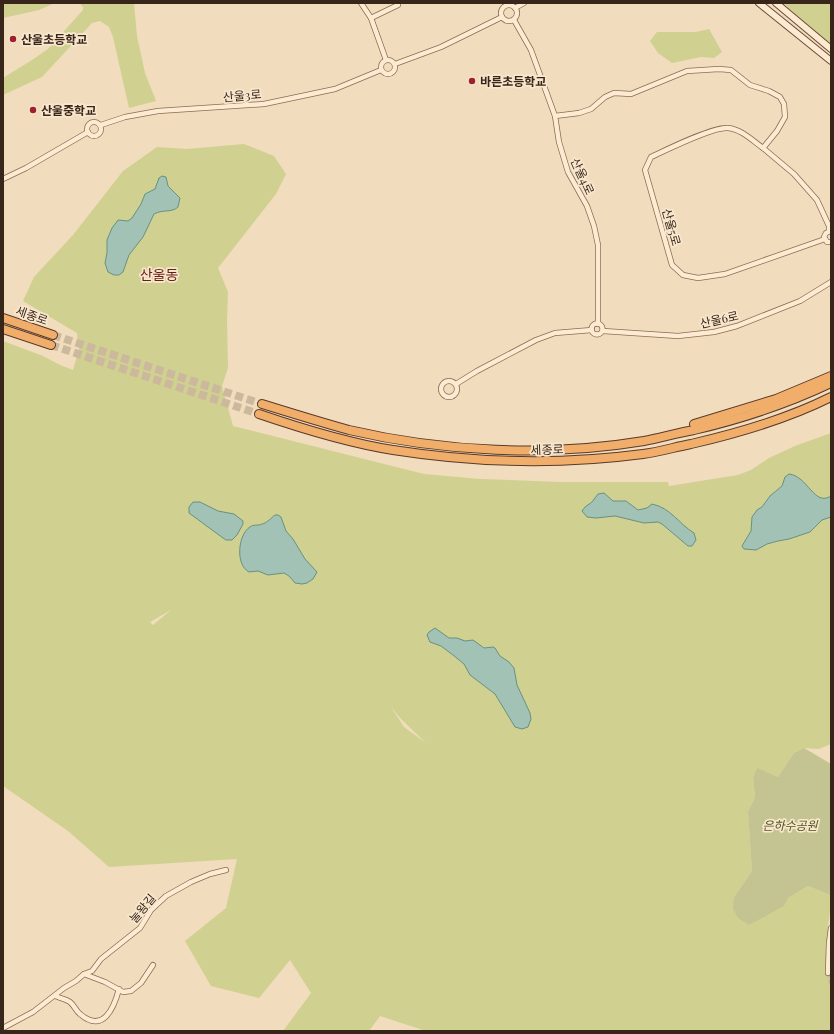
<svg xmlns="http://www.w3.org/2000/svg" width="834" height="1034" font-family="'Playfair Display','Noto Sans KR',serif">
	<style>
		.green { fill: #d0d090; fill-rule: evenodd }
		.cemetery { fill: #c3c491 }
		.water { fill: #a1c2b5; stroke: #689182 }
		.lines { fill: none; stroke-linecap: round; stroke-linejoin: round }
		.minor-tunnel { stroke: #ccb89d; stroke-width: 4.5; stroke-dasharray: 4.5 2; stroke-linecap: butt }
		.trunk-tunnel { stroke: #ccb89d; stroke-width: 8; stroke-dasharray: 8 4; stroke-linecap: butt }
		.minor-casing { stroke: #8b6c55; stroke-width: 6 }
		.secondary-casing { stroke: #6c4d38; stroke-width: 8 }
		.trunk-casing { stroke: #583a2a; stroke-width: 10 }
		.minor { stroke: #fcead1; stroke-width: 4.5 }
		.secondary { stroke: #fcead1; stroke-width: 6 }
		.trunk { stroke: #f1ae6b; stroke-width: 8 }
		.poi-dot { fill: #9f202e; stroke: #f8e7cd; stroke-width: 1.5 }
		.labels { text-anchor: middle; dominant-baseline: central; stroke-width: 3.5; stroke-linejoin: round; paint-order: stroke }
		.poi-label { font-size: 12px; font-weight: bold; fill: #39261b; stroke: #f8e7cd; text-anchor: start }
		.street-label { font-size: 12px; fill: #39261b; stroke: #f8e7cd }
		.park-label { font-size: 12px; font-style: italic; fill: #4f571f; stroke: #f8e7cd }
		.quarter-label { font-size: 14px; fill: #691f16; stroke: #f8e7cd }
	</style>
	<rect width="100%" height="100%" fill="#f1dcbd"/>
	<g class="green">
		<polygon points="3,3 55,3 39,10 3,18"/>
		<polygon points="79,3 134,3 137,36 145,73 156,101 129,108 113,37 109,27 100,21 92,23 42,77 3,95 3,78 32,60 48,49 83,10 83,7"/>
		<polygon points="783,3 831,3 831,45"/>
		<polygon points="709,29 722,52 714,58 701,57 672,63 658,53 650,41 657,32 696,32"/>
		<path d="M244 144 274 156 286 174 276 194 218 268 228 292 227 320 228 368 222 386 233 426 424 474 480 479 561 482H668L669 486 738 475 751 470 769 458 795 446 831 433V744L819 749 804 748 794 753 778 777 757 769 753 778 755 797 748 812 752 871 734 897 788 898 808 886 830 895 831 902 828 927 831 929V1031H426L380 1016 369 1031H283L311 993 290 960 259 998 211 986 185 941 226 908 237 859 109 867 68 831 3 786V341L43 356 60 365 73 370 79 349 77 333 23 301 34 277 73 235 123 171 157 147 187 149ZM171 610 153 625 150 622ZM391 707 401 719 426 743 404 727Z"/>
	</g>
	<polygon class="cemetery" points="804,748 831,764 831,898 830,895 808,886 788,898 784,906 749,925 738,918 733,909 734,897 752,871 748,812 755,797 753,778 757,768 778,777 794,753"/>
	<g class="water">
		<path d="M162 176 166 177 168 186 180 198 178 207C172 213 163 209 154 214L143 237 129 255 123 272 119 275H114L108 272 105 263 107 253V240L112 228 118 220 128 221 132 218 141 204 145 194 155 189 159 178Z"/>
		<path d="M789 474C808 476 814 507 831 496V517L822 520 810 532 789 539 778 541 767 544 756 550 744 549 742 546 751 531 752 517 757 510 762 507 770 496 782 486 785 477Z"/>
		<path d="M604 493 613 501H626L638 510 647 508 652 504C671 508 679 524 694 533L696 540 692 546H688L662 524 658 522 644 523 615 516 596 518 587 517 582 511 585 507 592 502 598 494Z"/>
		<polygon points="193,502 200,502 218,511 234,514 243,521 243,524 237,535 232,540 226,540 223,538 189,513 189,507"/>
		<path d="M275 515H278L281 517 286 531 293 539 305 559 317 572 313 579 307 583 302 584 295 583 289 576 284 573 268 575 258 571 249 572C235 565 238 534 250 527 253 524 258 526 262 524 267 523 271 518 275 515Z"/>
		<polygon points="435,628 449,638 457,638 465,641 473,640 484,648 493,647 495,648 500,656 509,662 514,668 517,685 530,713 531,719 528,727 522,729 515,727 495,694 470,675 464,664 453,655 441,646 430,642 427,635 429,632"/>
	</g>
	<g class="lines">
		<polyline class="minor-tunnel" points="828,973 831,983"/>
		<g class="trunk-tunnel">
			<polyline points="53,335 262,404"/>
			<polyline points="51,345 259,414"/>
		</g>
		<g class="minor-casing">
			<g id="minor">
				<polyline points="361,3 371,18 386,60"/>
				<circle cx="509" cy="13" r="8"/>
				<polyline points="515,8 524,3"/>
				<polyline points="371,18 398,5 397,3"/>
				<polyline points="514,20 531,50 555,116 559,142 568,172 587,206 594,226 598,245 598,324"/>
				<circle cx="388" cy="67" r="7"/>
				<polyline points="395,64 441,47 502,17"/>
				<path d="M555 116 579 113 591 109 605 97 614 93 631 94 687 71 719 69 731 70 750 85 769 91 780 97 784 104 785 117 777 131 763 148C753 141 741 129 728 128 714 126 666 150 651 157L645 170 672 265 683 275 698 278 725 274 825 239"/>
				<circle cx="94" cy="129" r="7"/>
				<polyline points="101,125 125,117 158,111 264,104 335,89 381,70"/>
				<polyline points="763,148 794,174 817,200 829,226 829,231"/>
				<polyline points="3,179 26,168 88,132"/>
				<polyline points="831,231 826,233 824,237 827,242 831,242"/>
				<circle cx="597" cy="329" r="5.5"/>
				<polyline points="603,331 678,336 714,332 737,326 800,301 831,282"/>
				<circle cx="449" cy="389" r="8"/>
				<polyline points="456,384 477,371 536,340 555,333 592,330"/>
				<polyline points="828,973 829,943 831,928"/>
				<polyline points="84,974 92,971 101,959 140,928 151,910 166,896 191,882 210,874 226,870"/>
				<path d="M55 996C60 998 66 999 70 1002 74 1005 76 1011 80 1014 103 1034 114 1008 119 989"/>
				<polyline points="3,1028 33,1012 64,988 76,981 84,974 105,982 123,992 131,991 141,983 153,965"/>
			</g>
		</g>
		<g class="secondary-casing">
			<g id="secondary">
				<polyline points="759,3 831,61"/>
				<polyline points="776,3 831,49"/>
			</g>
		</g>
		<g class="trunk-casing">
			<g id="trunk">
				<polyline points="3,318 53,335"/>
				<polyline points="3,329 51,345"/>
				<path d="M262 404C291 413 320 422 349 430 443 452 548 457 644 441 660 438 677 433 694 430 741 419 787 404 831 383"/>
				<path d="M259 414C303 429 348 443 393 450 476 463 560 465 643 454 659 452 675 447 691 444 739 433 787 419 831 397"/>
				<polyline points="694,424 776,399 831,376"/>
			</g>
		</g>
		<use href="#minor" class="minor"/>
		<use href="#secondary" class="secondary"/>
		<use href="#trunk" class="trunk"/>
	</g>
	<g class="poi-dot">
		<circle cx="13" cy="39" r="4"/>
		<circle cx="472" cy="81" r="4"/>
		<circle cx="33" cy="110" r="4"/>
	</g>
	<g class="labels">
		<g class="poi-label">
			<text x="21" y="39">산울초등학교</text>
			<text x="480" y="81">바른초등학교</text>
			<text x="41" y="110">산울중학교</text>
		</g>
		<g class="street-label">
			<text transform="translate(242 95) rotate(-5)">산울3로</text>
			<text transform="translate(583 176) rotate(65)">산울4로</text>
			<text transform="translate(672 227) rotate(74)">산울5로</text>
			<text transform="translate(32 315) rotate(19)">세종로</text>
			<text transform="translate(719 319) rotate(-13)">산울6로</text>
			<text transform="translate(547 449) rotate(-2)">세종로</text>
			<text transform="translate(142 908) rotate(-50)">눌왕길</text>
		</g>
		<g class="park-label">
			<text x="790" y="825">은하수공원</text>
		</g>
		<g class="quarter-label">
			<text x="159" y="274">산울동</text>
		</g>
	</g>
	<rect width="834" height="1034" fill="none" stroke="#39261b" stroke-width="8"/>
</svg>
